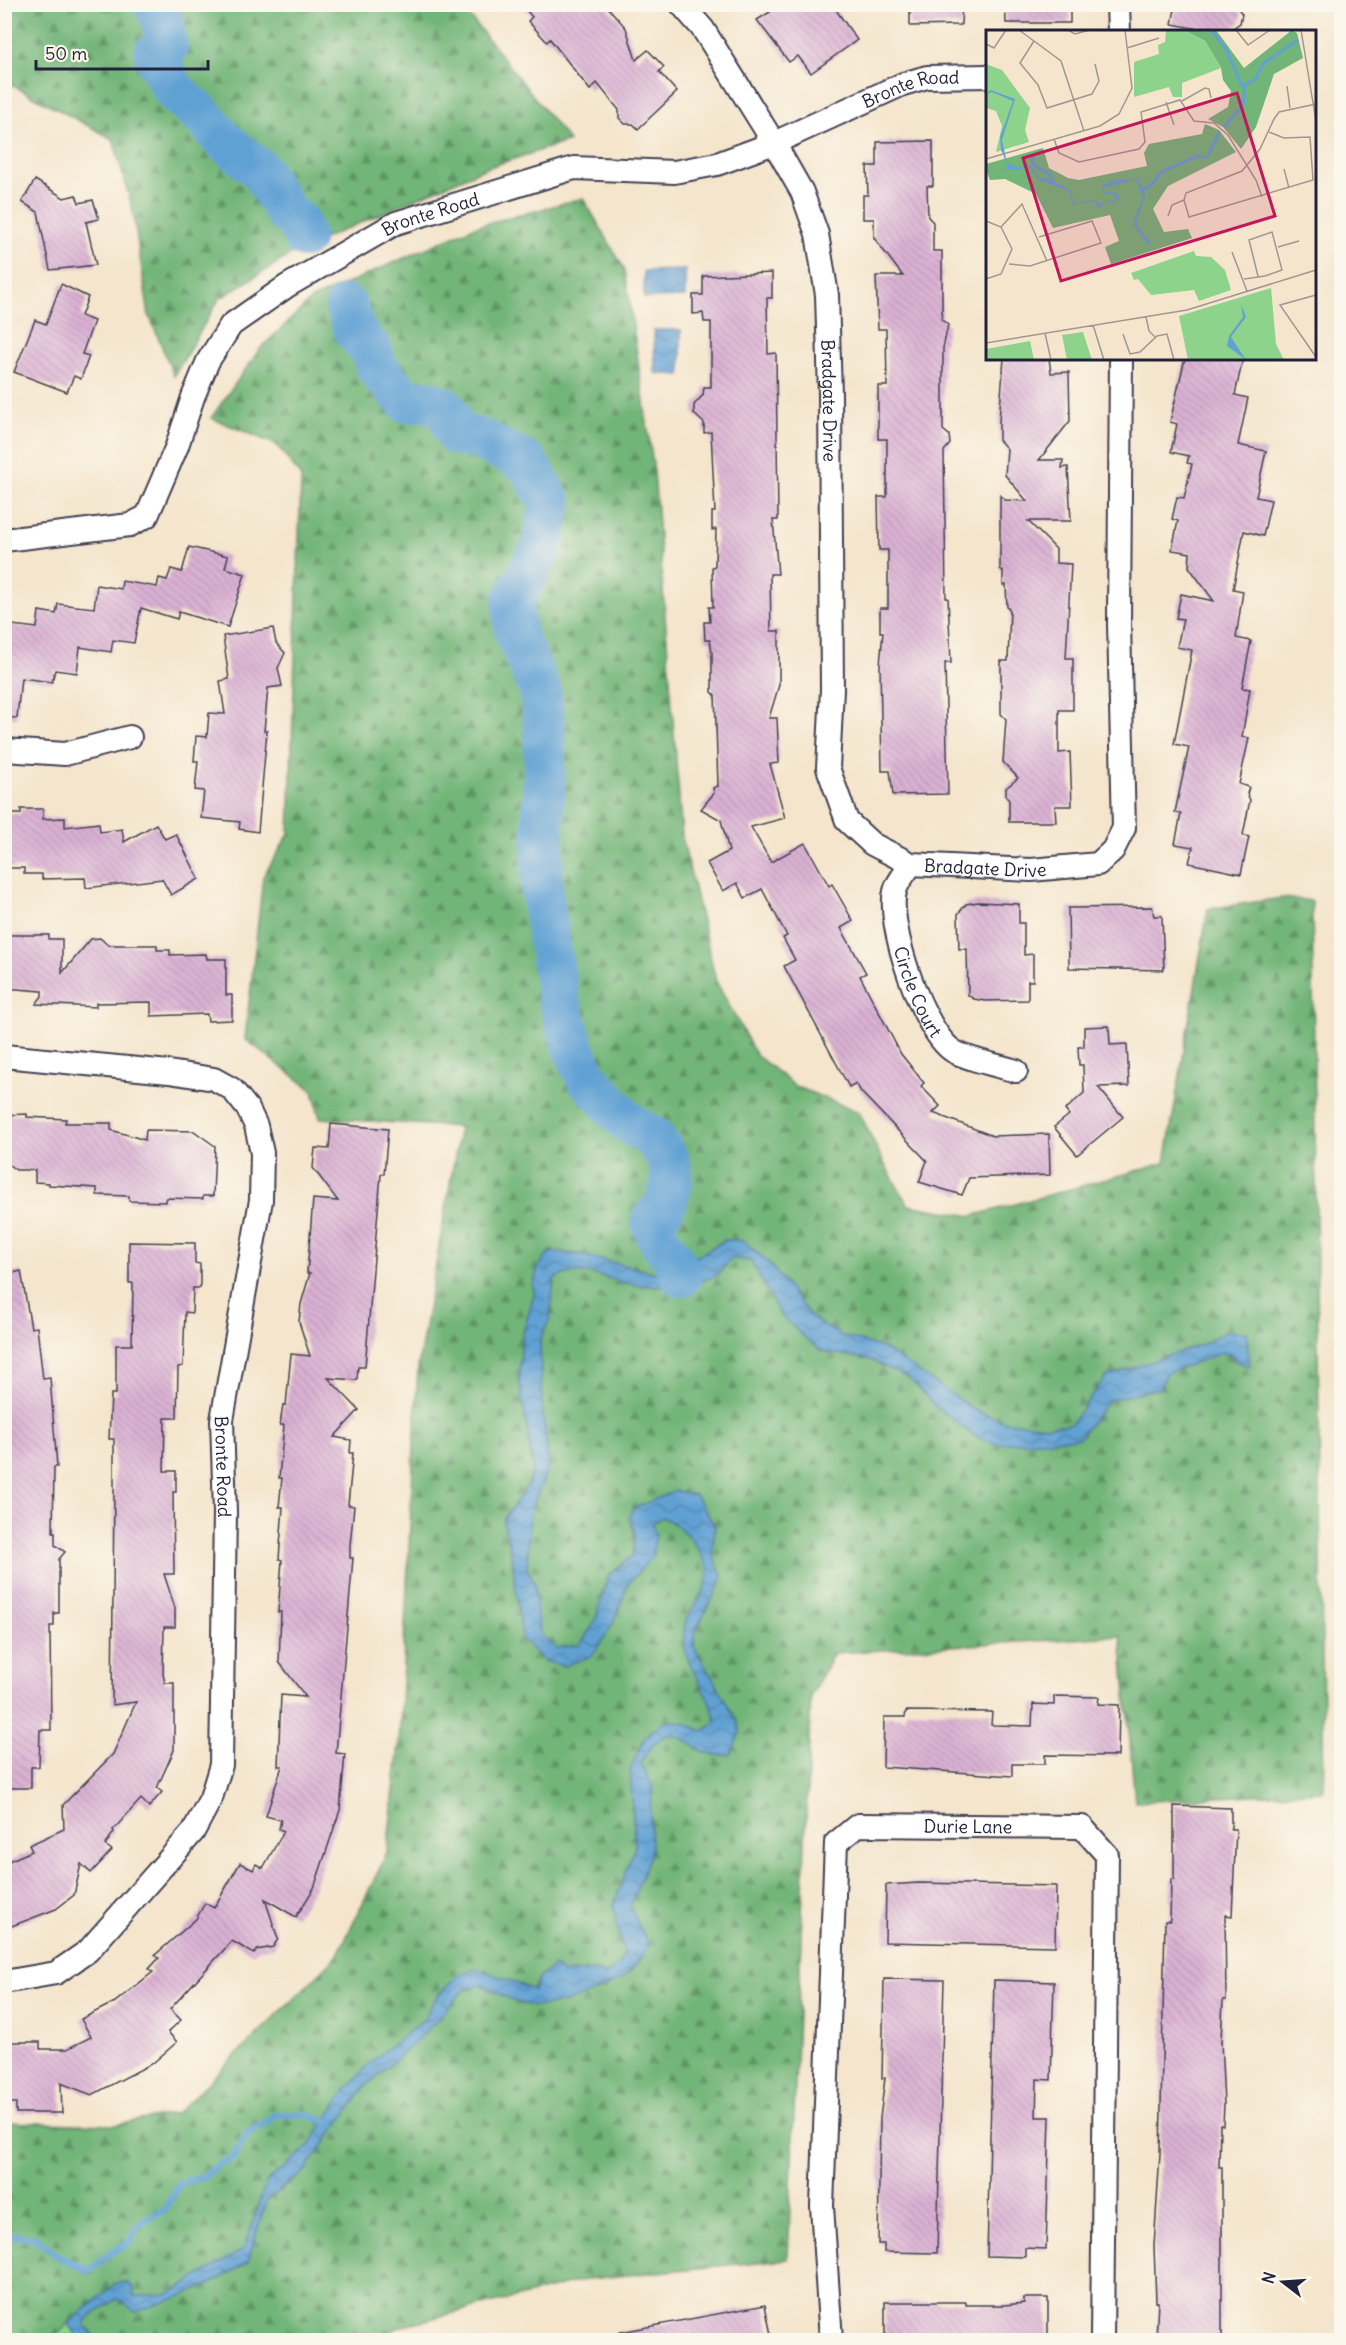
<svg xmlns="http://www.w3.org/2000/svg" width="1346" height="2345" font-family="Delius,sans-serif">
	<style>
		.forest { fill: url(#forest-firs); stroke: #4a6c5a; stroke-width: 1.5 }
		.wetland { fill: url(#wetland-marsh); stroke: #587a64; stroke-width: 1.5 }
		.water { fill: url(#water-waves); stroke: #426288; stroke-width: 1.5 }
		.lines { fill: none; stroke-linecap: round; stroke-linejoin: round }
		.stream { stroke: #61a1d4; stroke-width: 7 }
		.river { stroke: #61a1d4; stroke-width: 42 }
		.building { fill: url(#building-back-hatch) }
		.street-casing { stroke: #423f51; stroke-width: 26 }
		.street { stroke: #fff; stroke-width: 22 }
		.labels { text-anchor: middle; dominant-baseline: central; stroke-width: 6; stroke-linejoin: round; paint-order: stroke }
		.street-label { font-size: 18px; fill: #22223b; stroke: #fbf7ec }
		.inset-river { fill: none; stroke: #61a1d4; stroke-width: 3 }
		.inset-road { fill: none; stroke: #a09792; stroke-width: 1.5 }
		.view { fill: #c2185b; fill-opacity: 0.15; stroke: #c2185b; stroke-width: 3 }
		.inset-edge { fill: none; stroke: #22223b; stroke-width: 3 }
	</style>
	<defs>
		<pattern id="forest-firs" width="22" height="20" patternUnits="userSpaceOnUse" patternTransform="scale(1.5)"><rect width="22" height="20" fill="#72b578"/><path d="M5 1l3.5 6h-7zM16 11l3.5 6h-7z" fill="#5d9364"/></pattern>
		<pattern id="wetland-marsh" width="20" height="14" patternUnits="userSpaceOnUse" patternTransform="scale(1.5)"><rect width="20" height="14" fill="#8dd38c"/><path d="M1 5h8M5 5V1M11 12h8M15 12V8" fill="none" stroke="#79b57a"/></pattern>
		<pattern id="water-waves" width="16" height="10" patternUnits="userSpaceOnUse" patternTransform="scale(1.5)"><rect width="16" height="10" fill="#61a1d4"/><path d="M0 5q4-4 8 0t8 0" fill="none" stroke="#5083ad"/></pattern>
		<pattern id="building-back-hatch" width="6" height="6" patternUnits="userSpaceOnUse" patternTransform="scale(1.5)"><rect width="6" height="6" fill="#dab1d3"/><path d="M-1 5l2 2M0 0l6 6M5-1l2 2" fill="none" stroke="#bb98b6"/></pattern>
	</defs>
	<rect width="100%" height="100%" fill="#fbf7ec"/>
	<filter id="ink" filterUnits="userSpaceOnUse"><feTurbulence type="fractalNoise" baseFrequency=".0167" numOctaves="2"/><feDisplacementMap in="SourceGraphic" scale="12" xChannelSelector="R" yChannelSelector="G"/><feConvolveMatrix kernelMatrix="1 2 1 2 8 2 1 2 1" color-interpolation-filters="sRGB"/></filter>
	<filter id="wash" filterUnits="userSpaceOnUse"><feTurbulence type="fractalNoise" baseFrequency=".008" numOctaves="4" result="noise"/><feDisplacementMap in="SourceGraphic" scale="24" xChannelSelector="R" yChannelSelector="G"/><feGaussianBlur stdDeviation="1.35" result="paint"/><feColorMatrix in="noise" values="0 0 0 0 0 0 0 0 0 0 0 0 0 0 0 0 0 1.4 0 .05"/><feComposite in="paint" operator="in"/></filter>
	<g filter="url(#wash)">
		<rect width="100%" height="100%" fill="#f4e5cc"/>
		<g class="forest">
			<polygon points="4,5 461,5 569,141 486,168 300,249 219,299 174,376 149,315 132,207 113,139 5,81"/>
			<polygon points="583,198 625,270 654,472 682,837 716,981 756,1055 795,1086 859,1112 884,1163 908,1205 972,1216 1165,1163 1208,909 1282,898 1312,901 1324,1791 1135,1802 1121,1636 834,1653 811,1696 788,2259 589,2279 398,2327 382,2340 5,2340 5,2122 115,2125 177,2113 337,1956 387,1853 399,1744 418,1366 460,1127 320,1118 313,1091 245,1039 263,877 289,834 301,477 277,445 211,418 260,349 312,299 474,227"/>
		</g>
		<polygon class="wetland" points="69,2323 79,2340 53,2340"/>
		<g class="water">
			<polygon points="685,270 685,297 644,298 644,271"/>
			<polygon points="654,330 681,330 681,375 655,373"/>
			<path d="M725 1240 744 1241 769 1263 812 1318 840 1335 883 1348 975 1410 1006 1422 1048 1426 1071 1424 1106 1377 1203 1344 1225 1332H1246L1250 1366 1235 1361 1230 1354 1221 1353 1167 1373 1160 1388 1109 1400 1079 1438 998 1444 977 1438 935 1406 910 1379 871 1360 822 1351 810 1342 781 1316 751 1261 732 1258C727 1264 722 1270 716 1275 702 1285 647 1288 630 1284 600 1278 583 1264 554 1279L550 1318 540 1341 542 1404 549 1466 530 1512 527 1568 535 1584 537 1617 541 1635 555 1648 580 1645 595 1622 608 1576 633 1555 635 1533 629 1517 634 1508 675 1491 695 1495 715 1526 712 1552 723 1578 696 1630 694 1646 737 1721 740 1733 731 1754C687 1765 677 1700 641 1763L653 1788 650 1812 651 1852 630 1907 649 1946C641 1957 634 1970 622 1978 605 1990 559 2007 538 2006 519 2006 499 1994 482 1985L465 1989 422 2036 366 2086 304 2172 266 2201 248 2262C209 2287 180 2299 135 2311L117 2299 86 2319 85 2325 98 2340H79L69 2323 116 2283 127 2282 133 2287 134 2296 169 2294 244 2249 266 2182 308 2147 348 2087 371 2062 424 2019 437 1996 461 1973 479 1969 534 1990 540 1977 554 1966 563 1974C574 1970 584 1974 595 1970L605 1975 620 1964 624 1954 613 1907 635 1846 630 1770 645 1737 664 1722 679 1721 703 1731 716 1722C710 1689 680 1664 684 1630 685 1614 697 1606 703 1593 706 1586 707 1577 709 1570 698 1547 686 1528 662 1517L652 1524 656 1535 652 1557 628 1584 612 1626 592 1656 564 1666 544 1661 522 1639 512 1558 503 1520 528 1485 533 1468 519 1379 522 1336 534 1295 533 1285 537 1270 549 1252 577 1254 656 1273 678 1267Z"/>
		</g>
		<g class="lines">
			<polyline class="stream" points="4,2234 36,2239 59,2257 89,2271 113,2251 129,2243 136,2228 151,2216 165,2210 179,2184 205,2176 220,2163 231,2160 249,2131 265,2124 274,2115 304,2114 334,2125"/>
			<g class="river">
				<polyline points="154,4 162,17 167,47 155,53 156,58 175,92 202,115 223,140 261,171 286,213 298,222 304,237"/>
				<path d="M346 306 355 332 371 350 377 368 407 402 426 401 446 409 457 435 480 439 527 463 551 503 542 547 513 601 515 632 540 690 545 736 542 893 558 997 575 1052 587 1078 627 1122 654 1138 670 1163 672 1184 664 1207 652 1221C658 1248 675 1253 681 1276"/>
			</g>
		</g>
		<g id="blocks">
			<g class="building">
				<polygon points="521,4 605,4 626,28 636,60 648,50 664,67 659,72 677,92 638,129 633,124 625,124 619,118 619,110 597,83 590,90 550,39 547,42 528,21 532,17"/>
				<polygon points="765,4 832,4 857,40 811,73 798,56 789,62 757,20 770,12"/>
				<polygon points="910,4 962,4 961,25 910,26"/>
				<polygon points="1005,4 1070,4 1070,23 1006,23"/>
				<polygon points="1176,4 1235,4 1242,14 1240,23 1227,32 1215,32 1172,24"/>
				<polygon points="933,141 933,186 927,186 928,217 933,222 933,251 942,251 942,320 948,325 943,348 943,430 949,435 950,444 944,451 946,598 948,598 951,663 945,663 948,794 893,795 890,771 882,771 880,665 883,632 880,632 880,608 888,608 888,550 879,550 878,497 887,497 887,439 878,439 878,386 887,386 886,329 878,329 876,276 903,276 874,238 874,219 863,219 863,195 868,195 867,166 877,166 877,142"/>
				<polygon points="35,180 64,198 76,195 79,203 93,200 99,219 86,222 96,265 50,270 38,212 22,202"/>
				<polygon points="772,273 772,298 767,298 768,354 776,353 778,520 773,520 778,574 770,574 771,631 779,631 779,685 769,718 777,718 779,763 770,764 785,818 751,827 771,862 805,843 829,886 832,884 853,921 841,928 866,973 860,976 901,1054 924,1083 921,1086 940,1106 933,1113 993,1136 1049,1134 1050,1175 969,1178 962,1195 919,1182 927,1161 861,1092 856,1083 849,1087 834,1059 784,966 795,960 783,938 787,936 762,889 745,898 737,883 723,891 707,863 729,851 721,820 701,809 714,793 713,788 718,786 715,695 712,692 712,653 710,640 705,640 704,622 710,622 709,607 713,607 712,567 715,566 716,529 712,530 712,512 715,512 711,432 704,433 704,423 694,414 694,405 703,395 704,387 711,387 711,322 704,322 703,313 693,314 693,295 703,295 703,276"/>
				<polygon points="61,284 88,297 81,316 94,321 82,354 89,356 81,379 74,376 67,392 14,372 35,320 46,324"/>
				<polygon points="1004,358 1049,358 1051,373 1069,372 1070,421 1039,460 1063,460 1062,468 1068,467 1071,521 1028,521 1056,549 1056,563 1071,564 1066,658 1073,658 1073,710 1059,710 1059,753 1070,752 1072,806 1055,806 1056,822 1009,822 1009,800 1006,797 1006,788 1018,778 1003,762 1006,719 1001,714 1001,661 1008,661 1010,610 1007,607 1006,585 1003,585 1003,571 1000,569 1000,495 1005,500 1027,501 1005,475 1007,449 999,440 999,421"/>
				<polygon points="1185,358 1243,358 1235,395 1248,398 1238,445 1266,451 1256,497 1271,500 1263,536 1244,531 1233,589 1243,591 1236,638 1251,641 1242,688 1250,689 1242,737 1249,738 1239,784 1249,787 1247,794 1250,800 1243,835 1249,837 1241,874 1189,863 1193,847 1175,844 1181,814 1175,812 1189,747 1174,744 1192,650 1177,647 1183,619 1176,618 1181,594 1214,601 1189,567 1190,553 1172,550 1178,521 1172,519 1177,497 1184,498 1192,464 1187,463 1189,456 1171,452 1177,424 1170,422"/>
				<polygon points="189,547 228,556 225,568 245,574 228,627 179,612 177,619 141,608 134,643 113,640 111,652 80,647 77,673 55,670 52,682 21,678 17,718 4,717 4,624 37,628 39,611 56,614 58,604 94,608 97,585 121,589 122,581 157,587 159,578 167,580 171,569 182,572"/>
				<polygon points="273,628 276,643 285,653 278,668 282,686 268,688 264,731 267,731 258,832 239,829 240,822 201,818 204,791 195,790 198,761 194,761 196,736 207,737 209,713 225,714 220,681 229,679 223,636"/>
				<polygon points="21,809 43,809 43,819 65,818 65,827 99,823 100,832 122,829 124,842 156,824 165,839 176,834 199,879 171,895 162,879 86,888 85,878 42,879 42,874 24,874 24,868 4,868 4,814 21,814"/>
				<polygon points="978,902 1019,904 1019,923 1024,923 1024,955 1033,954 1033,981 1028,981 1028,1000 985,1001 974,999 968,995 967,949 959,949 958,914 966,904"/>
				<polygon points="1152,907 1154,916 1162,916 1164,970 1069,968 1068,908"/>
				<polygon points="4,935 49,935 49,939 62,939 62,973 91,939 100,938 108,945 157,945 157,950 170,950 170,955 206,954 207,959 226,959 226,995 232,995 232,1020 208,1021 207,1014 151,1016 151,1002 96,1003 96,1007 36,1004 42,996 42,991 4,988"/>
				<polygon points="1109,1026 1110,1045 1127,1044 1129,1086 1098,1087 1123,1117 1077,1155 1054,1127 1069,1115 1065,1110 1084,1093 1083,1065 1079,1065 1078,1047 1084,1047 1084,1027"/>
				<polygon points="27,1114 27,1117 66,1119 65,1123 111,1123 111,1130 145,1140 146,1130 194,1131 215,1146 213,1196 203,1196 203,1199 166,1198 166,1202 129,1201 129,1196 97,1195 97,1188 49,1185 49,1183 35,1182 35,1170 16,1170 4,1161 4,1115"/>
				<polygon points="331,1124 388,1129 384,1174 381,1174 365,1367 358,1367 357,1380 328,1378 359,1410 334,1437 351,1440 350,1453 353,1453 348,1505 354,1506 350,1545 350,1558 353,1558 336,1753 345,1754 340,1810 314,1888 296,1917 265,1899 278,1939 273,1947 257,1950 254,1954 232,1941 170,2009 181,2020 168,2032 177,2042 153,2063 92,2095 61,2083 62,2113 16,2113 16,2103 4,2103 4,2042 40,2042 40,2049 67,2049 91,2037 81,2019 115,2002 153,1972 149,1969 159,1958 155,1955 196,1919 205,1903 214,1908 240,1863 253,1870 256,1864 263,1868 284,1831 279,1829 281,1820 266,1816 282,1766 278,1766 281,1695 306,1697 279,1662 281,1612 278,1612 282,1560 279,1559 283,1507 279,1507 282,1478 279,1478 284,1425 280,1425 283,1405 286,1405 291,1354 310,1356 299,1322 301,1304 310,1273 307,1273 313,1199 338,1201 313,1168 315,1148 329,1149"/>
				<polygon points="129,1242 195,1243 195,1263 200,1264 200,1288 193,1288 192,1313 185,1312 183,1366 178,1367 177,1418 165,1418 164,1471 176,1471 176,1492 173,1492 174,1574 164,1574 175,1608 175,1627 164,1627 163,1674 165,1683 174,1683 174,1750 157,1788 162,1792 149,1807 141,1799 113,1830 114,1832 105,1845 112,1850 91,1873 81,1864 74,1895 56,1909 4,1929 4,1863 32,1851 29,1845 64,1829 63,1805 113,1754 136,1702 112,1705 114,1490 114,1439 109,1439 111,1394 116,1394 116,1345 132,1345 133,1283 129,1283"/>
				<polygon points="21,1271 31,1328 37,1327 43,1379 50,1378 57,1467 54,1467 53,1532 55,1532 55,1545 65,1552 59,1559 59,1613 54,1613 54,1626 50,1626 51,1730 40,1730 39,1767 31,1767 31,1788 4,1788 4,1275"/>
				<polygon points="1054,1696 1099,1697 1098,1704 1119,1705 1118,1756 1045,1755 1045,1764 1012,1764 1012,1776 883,1767 884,1717 905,1717 906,1711 992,1712 991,1725 1032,1726 1033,1704 1054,1705"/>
				<polygon points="1174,1806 1231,1808 1231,1829 1236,1829 1232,1916 1225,1915 1226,2000 1223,2000 1221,2041 1224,2104 1223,2125 1220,2124 1219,2167 1222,2167 1222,2340 1156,2340 1158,2302 1156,2302 1154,2246 1160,2154 1165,1921 1170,1921 1171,1879 1174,1879"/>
				<polygon points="919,1883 1056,1886 1055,1946 885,1942 886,1885"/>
				<polygon points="884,1979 944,1980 937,2253 884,2252 884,2244 878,2244 880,2118 885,2078 882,2078"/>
				<polygon points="994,1980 1054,1982 1051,2080 1037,2079 1036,2117 1050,2117 1046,2249 1025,2248 1025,2257 987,2256"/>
				<polygon points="1024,2298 1048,2298 1048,2340 885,2340 885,2302 966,2302 966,2305 1004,2305 1024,2303"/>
				<polygon points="765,2305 772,2340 620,2340 620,2332"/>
			</g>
		</g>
	</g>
	<g filter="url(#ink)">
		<use href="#blocks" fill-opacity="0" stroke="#423f51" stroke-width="1.5"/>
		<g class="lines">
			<g class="street-casing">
				<g id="street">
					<path id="s1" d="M681 4 703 29 774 143 802 192 817 234 827 295 830 394 832 689 828 768 847 821 872 844 911 864 1031 870 1098 864 1113 850 1124 828 1119 623 1121 358"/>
					<polyline points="1118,4 1119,32"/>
					<path id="s2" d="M4 540 130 525 147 516 177 446 193 397 208 361 231 325 287 286 396 223 574 168 674 172 717 164 774 143 903 84 927 77 988 76"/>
					<polyline points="4,750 65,754 130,737"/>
					<path id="s3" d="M911 864C907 871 899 880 896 888 884 920 924 1036 955 1052 973 1061 997 1065 1016 1071"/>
					<path id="s4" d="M4 1056 169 1072 214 1079 232 1089 248 1109 256 1126 262 1153 261 1200 222 1420 225 1512 221 1765 211 1798 193 1832 88 1951 56 1973 4 1982"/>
					<path id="s5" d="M831 2340 822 2206 836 1843 858 1825 1082 1827 1107 1855 1102 2340"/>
				</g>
			</g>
			<use href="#street" class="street"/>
		</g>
	</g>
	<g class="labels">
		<g class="street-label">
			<text stroke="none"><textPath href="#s2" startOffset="1089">Bronte Road</textPath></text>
			<text stroke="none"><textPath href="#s2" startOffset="585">Bronte Road</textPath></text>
			<text stroke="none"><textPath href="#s1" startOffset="436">Bradgate Drive</textPath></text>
			<text stroke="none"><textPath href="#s1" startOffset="1012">Bradgate Drive</textPath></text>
			<text stroke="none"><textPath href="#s3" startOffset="136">Circle Court</textPath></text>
			<text stroke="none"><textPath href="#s4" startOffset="621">Bronte Road</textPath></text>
			<text stroke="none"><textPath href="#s5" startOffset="636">Durie Lane</textPath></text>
		</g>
	</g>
	<g transform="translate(986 30)">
		<rect width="330" height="330" fill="#f4e5cc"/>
		<path d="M198 0H230L258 38 306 0 311 3 317 28 288 44 270 97 255 119 237 97 222 89 242 77 245 61 237 50 235 38 219 11ZM219 94 233 100 250 122 182 156 167 179 178 202 202 199 206 208 125 234 119 217 133 211 124 185 67 198 50 164 19 149 4 150 0 140V134L57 118 63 138 82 148 93 150 161 136 158 123 163 114 216 104Z" fill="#72b578"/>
		<path d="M180 0H198L219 11 235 38 196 53V67H187L183 57 148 67V32L173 24 172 15 179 12ZM0 34 16 40 44 78 39 100 43 112 10 122 16 96 10 81 0 78ZM208 221 210 226 225 227 239 240 245 260 213 271 208 260 165 265 152 249 148 250 145 243ZM285 258 290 314 298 330H202L193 286ZM97 302 106 330H81L76 305ZM44 311 48 330H0V319Z" fill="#8dd38c"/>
		<path d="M198 4 212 34 196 42 182 12Z" fill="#8dd38c"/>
		<path d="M5 60 29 69 16 110 21 133 33 138 41 134 46 137 53 148H60L84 160 89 174 107 170 113 172 114 176 122 171H128L131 166 117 163 116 156 127 151 152 148 159 165 150 194 165 214 162 215 147 194 157 167 150 149 117 158V162L131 163 134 168 127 173 121 172 113 179 108 171 88 175 83 161 52 149 42 135 33 140 18 139 22 136 15 120 14 107 27 71 6 62 0 64ZM255 274 260 287 245 307 260 330 241 316 243 306 257 287Z" fill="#61a1d4"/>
		<path class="inset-river" d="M225 0 240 19 257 58M238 97 257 75 259 55 269 49 278 33 312 10M47 126V134L64 145 67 152M154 161 164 156 176 142 211 126 221 127 233 103"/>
		<path class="inset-road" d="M33 0 75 31 98 101M82 0 89 4 104 0M250 0 262 15 284 0M315 0 330 91M48 11 34 33 52 55 61 78 106 64 113 51 109 34M0 14 8 18 20 0M141 18 173 8M301 56 304 78M196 71 219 58 223 59 225 68M180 72 188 95M283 102 298 108 324 107 327 150 203 187 198 170 200 163 256 141 274 119 288 89 293 82 330 74M68 109 73 123 93 132 153 119 159 112 155 82 194 70 208 91 228 93 242 105 270 150 276 167M0 129 114 96 133 84 146 58 139 0M298 139 303 158M182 186 186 175 198 170M0 191 15 197 26 219 15 244 0 249M15 197 36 174 61 231M292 217 313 211M246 222 261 261M23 234 44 236 115 213 106 191 53 207M258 249 279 246 296 240 286 202 263 210 272 246M330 265 294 275 330 327M160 287 163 301 169 307M107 295 118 330M59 303 65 330M137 304 144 324 154 322 171 306 181 304 188 330M0 313 201 280 330 240"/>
		<path class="view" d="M251 63 289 186 75 251 37 128Z"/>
		<rect width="330" height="330" class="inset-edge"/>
	</g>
	<rect width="1346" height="2345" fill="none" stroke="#fbf7ec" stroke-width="24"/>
	<g transform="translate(1283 2282) rotate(287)" stroke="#fbf7ec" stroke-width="4.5" paint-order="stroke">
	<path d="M0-4.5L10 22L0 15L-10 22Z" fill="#22223b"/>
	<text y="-9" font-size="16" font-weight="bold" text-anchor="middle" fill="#22223b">N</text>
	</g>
	<path d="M36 60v9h172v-9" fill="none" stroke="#22223b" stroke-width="3"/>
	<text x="45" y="60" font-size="18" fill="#22223b" stroke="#fbf7ec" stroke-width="4.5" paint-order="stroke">50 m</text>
</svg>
